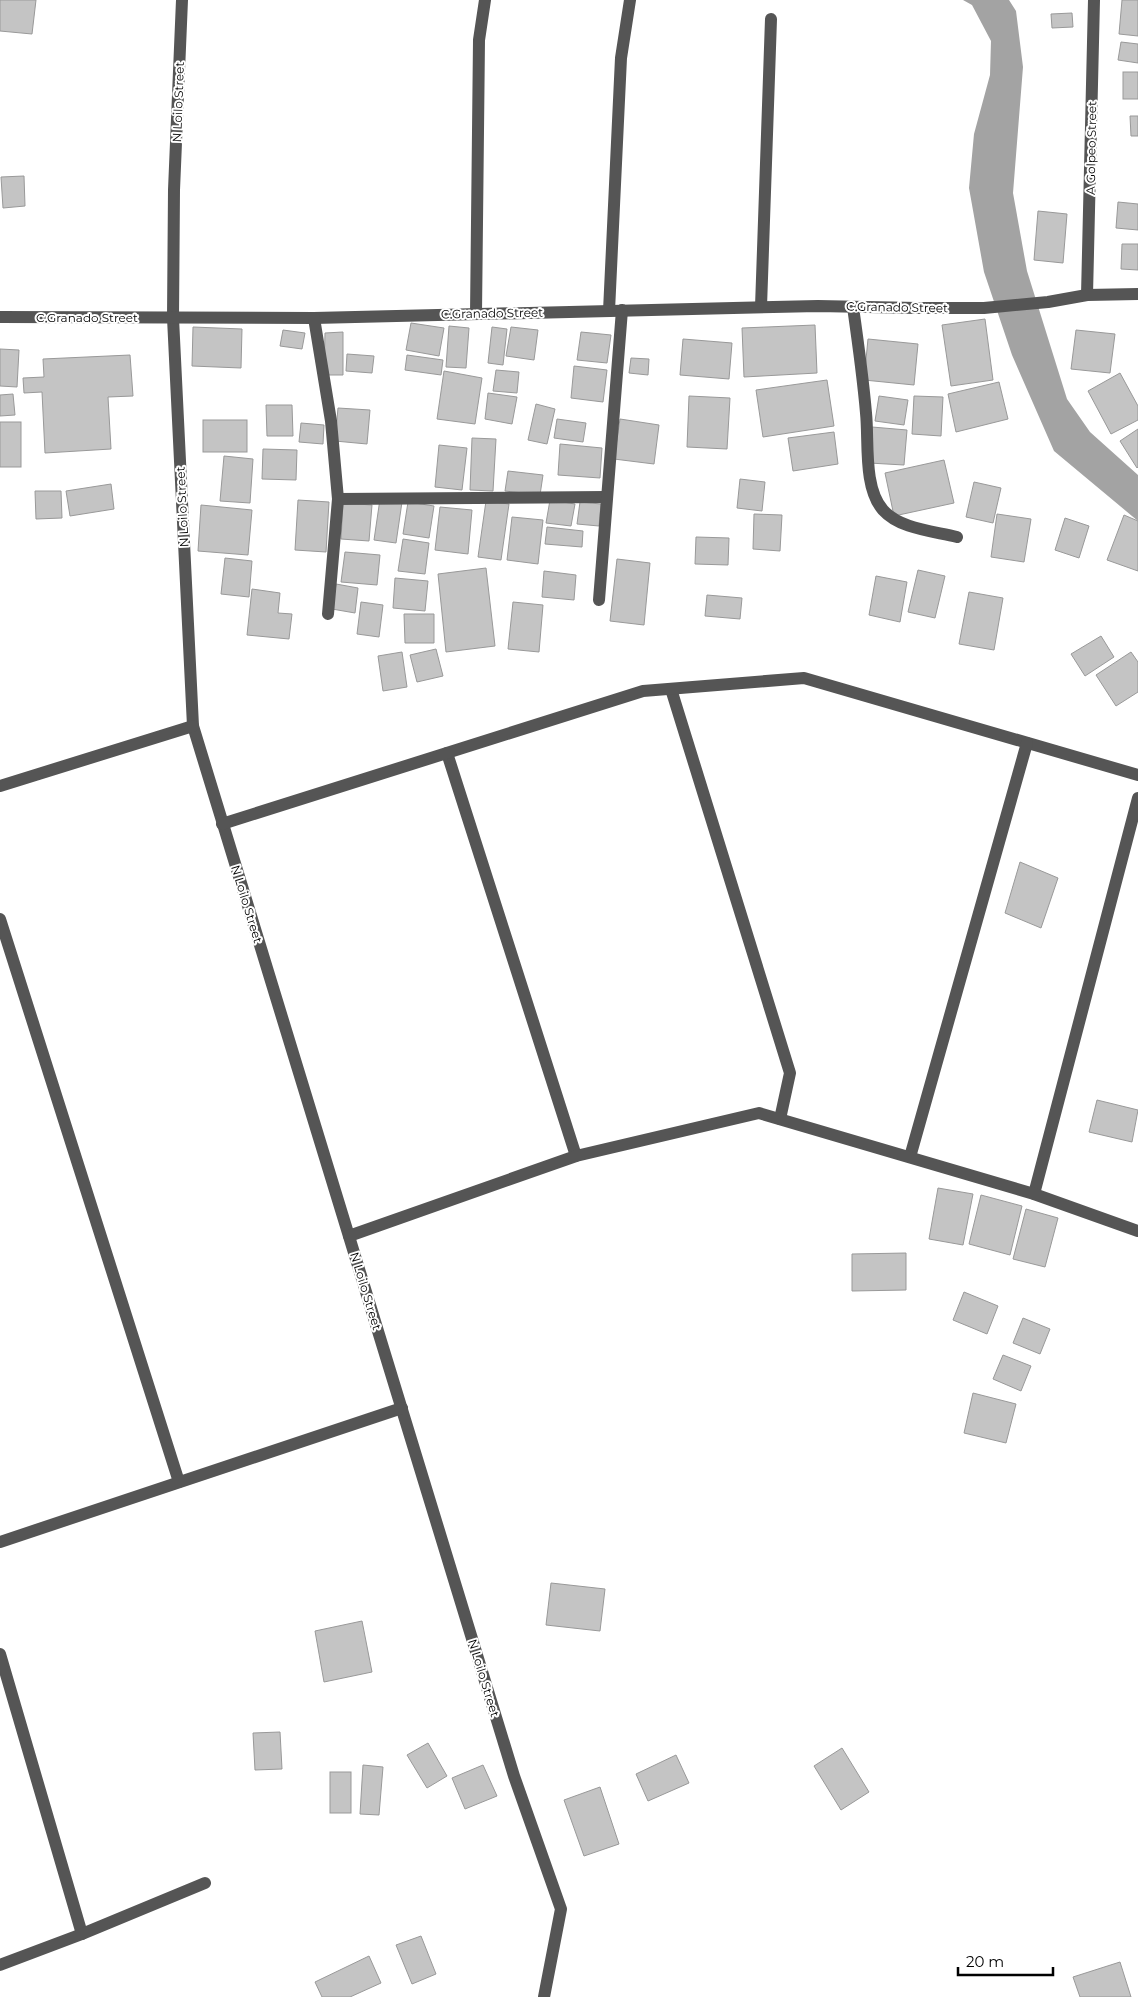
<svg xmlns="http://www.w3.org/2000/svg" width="1138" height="1997" font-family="Montserrat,sans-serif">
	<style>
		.water { fill: #a3a3a3 }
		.building { fill: #c4c4c4; stroke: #999 }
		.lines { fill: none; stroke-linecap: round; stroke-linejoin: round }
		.minor { stroke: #555; stroke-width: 12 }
		.labels { text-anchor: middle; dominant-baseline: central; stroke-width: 4; stroke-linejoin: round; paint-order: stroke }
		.street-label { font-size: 12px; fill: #000; stroke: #fff }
	</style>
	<rect width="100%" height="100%" fill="#fff"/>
	<polygon class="water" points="963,0 1009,0 1016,11 1023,67 1013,193 1027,271 1067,399 1090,432 1138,475 1138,521 1054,451 1012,355 984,272 969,188 974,134 990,75 991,41 972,5"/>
	<g class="building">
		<polygon points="0,0 36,0 32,34 0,31"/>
		<polygon points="1122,0 1138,0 1138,36 1119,34"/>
		<polygon points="1072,13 1073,27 1052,28 1051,14"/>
		<polygon points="1121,42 1138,44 1138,63 1118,60"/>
		<rect x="1123" y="72" width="15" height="27"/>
		<polygon points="1130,116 1138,116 1138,136 1131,136"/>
		<polygon points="24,176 25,206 3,208 1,177"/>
		<polygon points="1118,202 1138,204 1138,230 1116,228"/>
		<polygon points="1038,211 1067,214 1063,263 1034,260"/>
		<polygon points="1122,244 1138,244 1138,270 1121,269"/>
		<polygon points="985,319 993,380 951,386 942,325"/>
		<polygon points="411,323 444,328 439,356 406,350"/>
		<polygon points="815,325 817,373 744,377 742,328"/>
		<polygon points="449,326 469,328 466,368 446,367"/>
		<polygon points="193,327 242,329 241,368 192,366"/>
		<polygon points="492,327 507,329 503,365 488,363"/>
		<polygon points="511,327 538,330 534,360 506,356"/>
		<polygon points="283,330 305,333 302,349 280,346"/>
		<polygon points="1076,330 1115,334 1110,373 1071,369"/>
		<polygon points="343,332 343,375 324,375 325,333"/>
		<polygon points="581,332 611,335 607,363 577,360"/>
		<polygon points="683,339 732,343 729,379 680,375"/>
		<polygon points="868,339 918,344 914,385 864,380"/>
		<polygon points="0,349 19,350 17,387 0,386"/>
		<polygon points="347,354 374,356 372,373 346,371"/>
		<polygon points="130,355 133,396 108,397 111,449 45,453 42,392 24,393 23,378 44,377 43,359"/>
		<polygon points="407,355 443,360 441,375 405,370"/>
		<polygon points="631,358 649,359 648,375 629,373"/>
		<polygon points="574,366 607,370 603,402 571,398"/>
		<polygon points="496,370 519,372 517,393 493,391"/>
		<polygon points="444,371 482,378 475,424 437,419"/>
		<polygon points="1120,373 1138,406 1138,420 1111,434 1088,391"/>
		<polygon points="827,380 834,426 763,437 756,390"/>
		<polygon points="999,382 1008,419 956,432 948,394"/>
		<polygon points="488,393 517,397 512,424 485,419"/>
		<polygon points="13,394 15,415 0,416 0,395"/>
		<polygon points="689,396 730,398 727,449 687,447"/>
		<polygon points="879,396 908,400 904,425 875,421"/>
		<polygon points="914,396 943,397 941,436 912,434"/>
		<polygon points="536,404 555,409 547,444 528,440"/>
		<polygon points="266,405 292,405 293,436 267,436"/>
		<polygon points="338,408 370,410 367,444 335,441"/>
		<polygon points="557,419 586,423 583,442 554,438"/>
		<polygon points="620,419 659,425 654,464 614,459"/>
		<rect x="203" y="420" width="44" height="32"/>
		<rect x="0" y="422" width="21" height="45"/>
		<polygon points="301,423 324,425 323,444 299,442"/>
		<polygon points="872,427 907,430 904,465 869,463"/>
		<polygon points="1138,429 1138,467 1137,468 1120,441"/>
		<polygon points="834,432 838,464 793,471 788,438"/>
		<polygon points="472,438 496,439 493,491 470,490"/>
		<polygon points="560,444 602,448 600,478 558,475"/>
		<polygon points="439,445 467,448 462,490 435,487"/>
		<polygon points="263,449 297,450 296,480 262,479"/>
		<polygon points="224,456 253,459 250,503 220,501"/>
		<polygon points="944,460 954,503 894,516 885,473"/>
		<polygon points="508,471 543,475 540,495 505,491"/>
		<polygon points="740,479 765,482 762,511 737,508"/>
		<polygon points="974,482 1001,488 993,523 966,517"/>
		<polygon points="111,484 114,509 70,516 66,491"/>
		<polygon points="35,491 61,491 62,518 36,519"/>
		<polygon points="380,499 402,502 396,543 374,540"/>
		<polygon points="298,500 329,502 326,552 295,550"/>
		<polygon points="550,500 575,504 571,526 546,523"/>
		<polygon points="486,501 509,504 501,560 478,557"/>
		<polygon points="408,502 434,506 429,538 403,534"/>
		<polygon points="580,502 601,504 599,526 577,524"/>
		<polygon points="343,503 372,505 369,541 341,539"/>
		<polygon points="201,505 252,510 248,555 198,551"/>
		<polygon points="440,507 472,510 468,554 435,550"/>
		<polygon points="754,514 782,515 780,551 753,549"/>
		<polygon points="997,514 1031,519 1024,562 991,557"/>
		<polygon points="1124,515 1138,521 1138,571 1107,560"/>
		<polygon points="512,517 543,520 538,564 507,560"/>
		<polygon points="1065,518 1089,526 1079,558 1055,550"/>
		<polygon points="547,527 583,531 582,547 545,544"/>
		<polygon points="696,537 729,538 728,565 695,564"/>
		<polygon points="403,539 429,543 425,574 398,571"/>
		<polygon points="345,552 380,555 377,585 341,582"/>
		<polygon points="225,558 252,561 249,597 221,594"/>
		<polygon points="617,559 650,563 644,625 610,621"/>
		<polygon points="486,568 495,646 446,652 438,574"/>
		<polygon points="918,570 945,576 935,618 908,612"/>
		<polygon points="544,571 576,575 574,600 542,597"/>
		<polygon points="876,576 907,582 900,622 869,615"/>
		<polygon points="395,578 428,581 425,611 393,608"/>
		<polygon points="336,584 358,588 355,613 332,609"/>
		<polygon points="252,589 280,593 278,613 292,614 289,639 247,635"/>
		<polygon points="969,592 1003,598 994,650 959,644"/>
		<polygon points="707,595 742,598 740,619 705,616"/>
		<polygon points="361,602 383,605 379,637 357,634"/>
		<polygon points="513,602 543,605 539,652 508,649"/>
		<polygon points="404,614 434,614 434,643 405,643"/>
		<polygon points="1101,636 1114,657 1085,676 1071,654"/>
		<polygon points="436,649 443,676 417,682 410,655"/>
		<polygon points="402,652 407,687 383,691 378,656"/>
		<polygon points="1131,652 1138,662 1138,692 1116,706 1096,675"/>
		<polygon points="1020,862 1058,878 1041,928 1005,913"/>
		<polygon points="1097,1100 1138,1110 1132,1142 1089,1132"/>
		<polygon points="938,1188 973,1194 963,1245 929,1239"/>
		<polygon points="981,1195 1022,1206 1010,1255 969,1244"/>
		<polygon points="1026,1209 1058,1218 1045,1267 1013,1259"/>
		<polygon points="906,1253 906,1290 852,1291 852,1254"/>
		<polygon points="964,1292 998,1306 987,1334 953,1320"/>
		<polygon points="1023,1318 1050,1329 1040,1354 1013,1343"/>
		<polygon points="1003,1355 1031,1366 1021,1391 993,1379"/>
		<polygon points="973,1393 1016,1404 1006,1443 964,1433"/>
		<polygon points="551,1583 605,1589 600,1631 546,1625"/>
		<polygon points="362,1621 372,1672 324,1682 315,1631"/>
		<polygon points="280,1732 282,1769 255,1770 253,1733"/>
		<polygon points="428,1743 447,1776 427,1788 407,1755"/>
		<polygon points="842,1748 869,1792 841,1810 814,1766"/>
		<polygon points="676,1755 689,1783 648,1801 636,1774"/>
		<polygon points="363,1765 383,1767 379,1815 360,1814"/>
		<polygon points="483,1765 497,1796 465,1809 452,1778"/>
		<rect x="330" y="1772" width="21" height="41"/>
		<polygon points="600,1787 619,1844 584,1856 564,1800"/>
		<polygon points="421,1936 436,1974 412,1984 396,1945"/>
		<polygon points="369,1956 381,1983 350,1997 322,1997 315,1982"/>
		<polygon points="1120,1962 1131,1997 1080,1997 1073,1977"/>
	</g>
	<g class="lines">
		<g class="minor">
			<polyline points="182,0 174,190 173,318 193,726 514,1776 561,1909 544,1997"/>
			<polyline points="1087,295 1094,0"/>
			<polyline points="761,307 771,19"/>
			<path d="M853 307C858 342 863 378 866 413 869 441 863 487 883 510 900 529 933 531 957 537"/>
			<polyline points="609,311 621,58 630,0"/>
			<polyline points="476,314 479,40 485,0"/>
			<polyline points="0,317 314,318 818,306 917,308 984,308 1048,302 1087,295 1138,294"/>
			<polyline points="314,318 331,421 338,499 328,614"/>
			<polyline points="338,499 606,497"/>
			<polyline points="599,600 622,310"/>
			<polyline points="671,689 790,1073 780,1119"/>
			<polyline points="447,753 576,1156"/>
			<polyline points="0,786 193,726"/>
			<polyline points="222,824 643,691 804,678 1138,775"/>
			<polyline points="0,919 179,1482"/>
			<polyline points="910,1157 1027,743"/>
			<polyline points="1034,1194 1138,798"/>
			<polyline points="349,1236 576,1156 759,1113 1034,1194 1138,1231"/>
			<polyline points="0,1542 402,1408"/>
			<polyline points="0,1654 82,1934"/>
			<polyline points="0,1965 82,1934 205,1883"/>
		</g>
	</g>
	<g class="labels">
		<g class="street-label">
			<text transform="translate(178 102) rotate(-88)">N Loilo Street</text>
			<text transform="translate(1091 148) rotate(-89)">A Golpeo Street</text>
			<text transform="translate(897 307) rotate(1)">C.Granado Street</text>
			<text transform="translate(492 313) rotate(-1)">C.Granado Street</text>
			<text x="87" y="317">C.Granado Street</text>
			<text transform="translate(182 507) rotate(-93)">N Loilo Street</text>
			<text transform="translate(247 904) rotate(73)">N Loilo Street</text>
			<text transform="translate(366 1291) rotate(73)">N Loilo Street</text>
			<text transform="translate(484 1678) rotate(73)">N Loilo Street</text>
		</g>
	</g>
	<path d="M958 1967v8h95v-8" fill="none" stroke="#000000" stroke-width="2.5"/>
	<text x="966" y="1967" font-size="15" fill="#000000" stroke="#ffffff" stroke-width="4" paint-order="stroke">20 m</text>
</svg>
